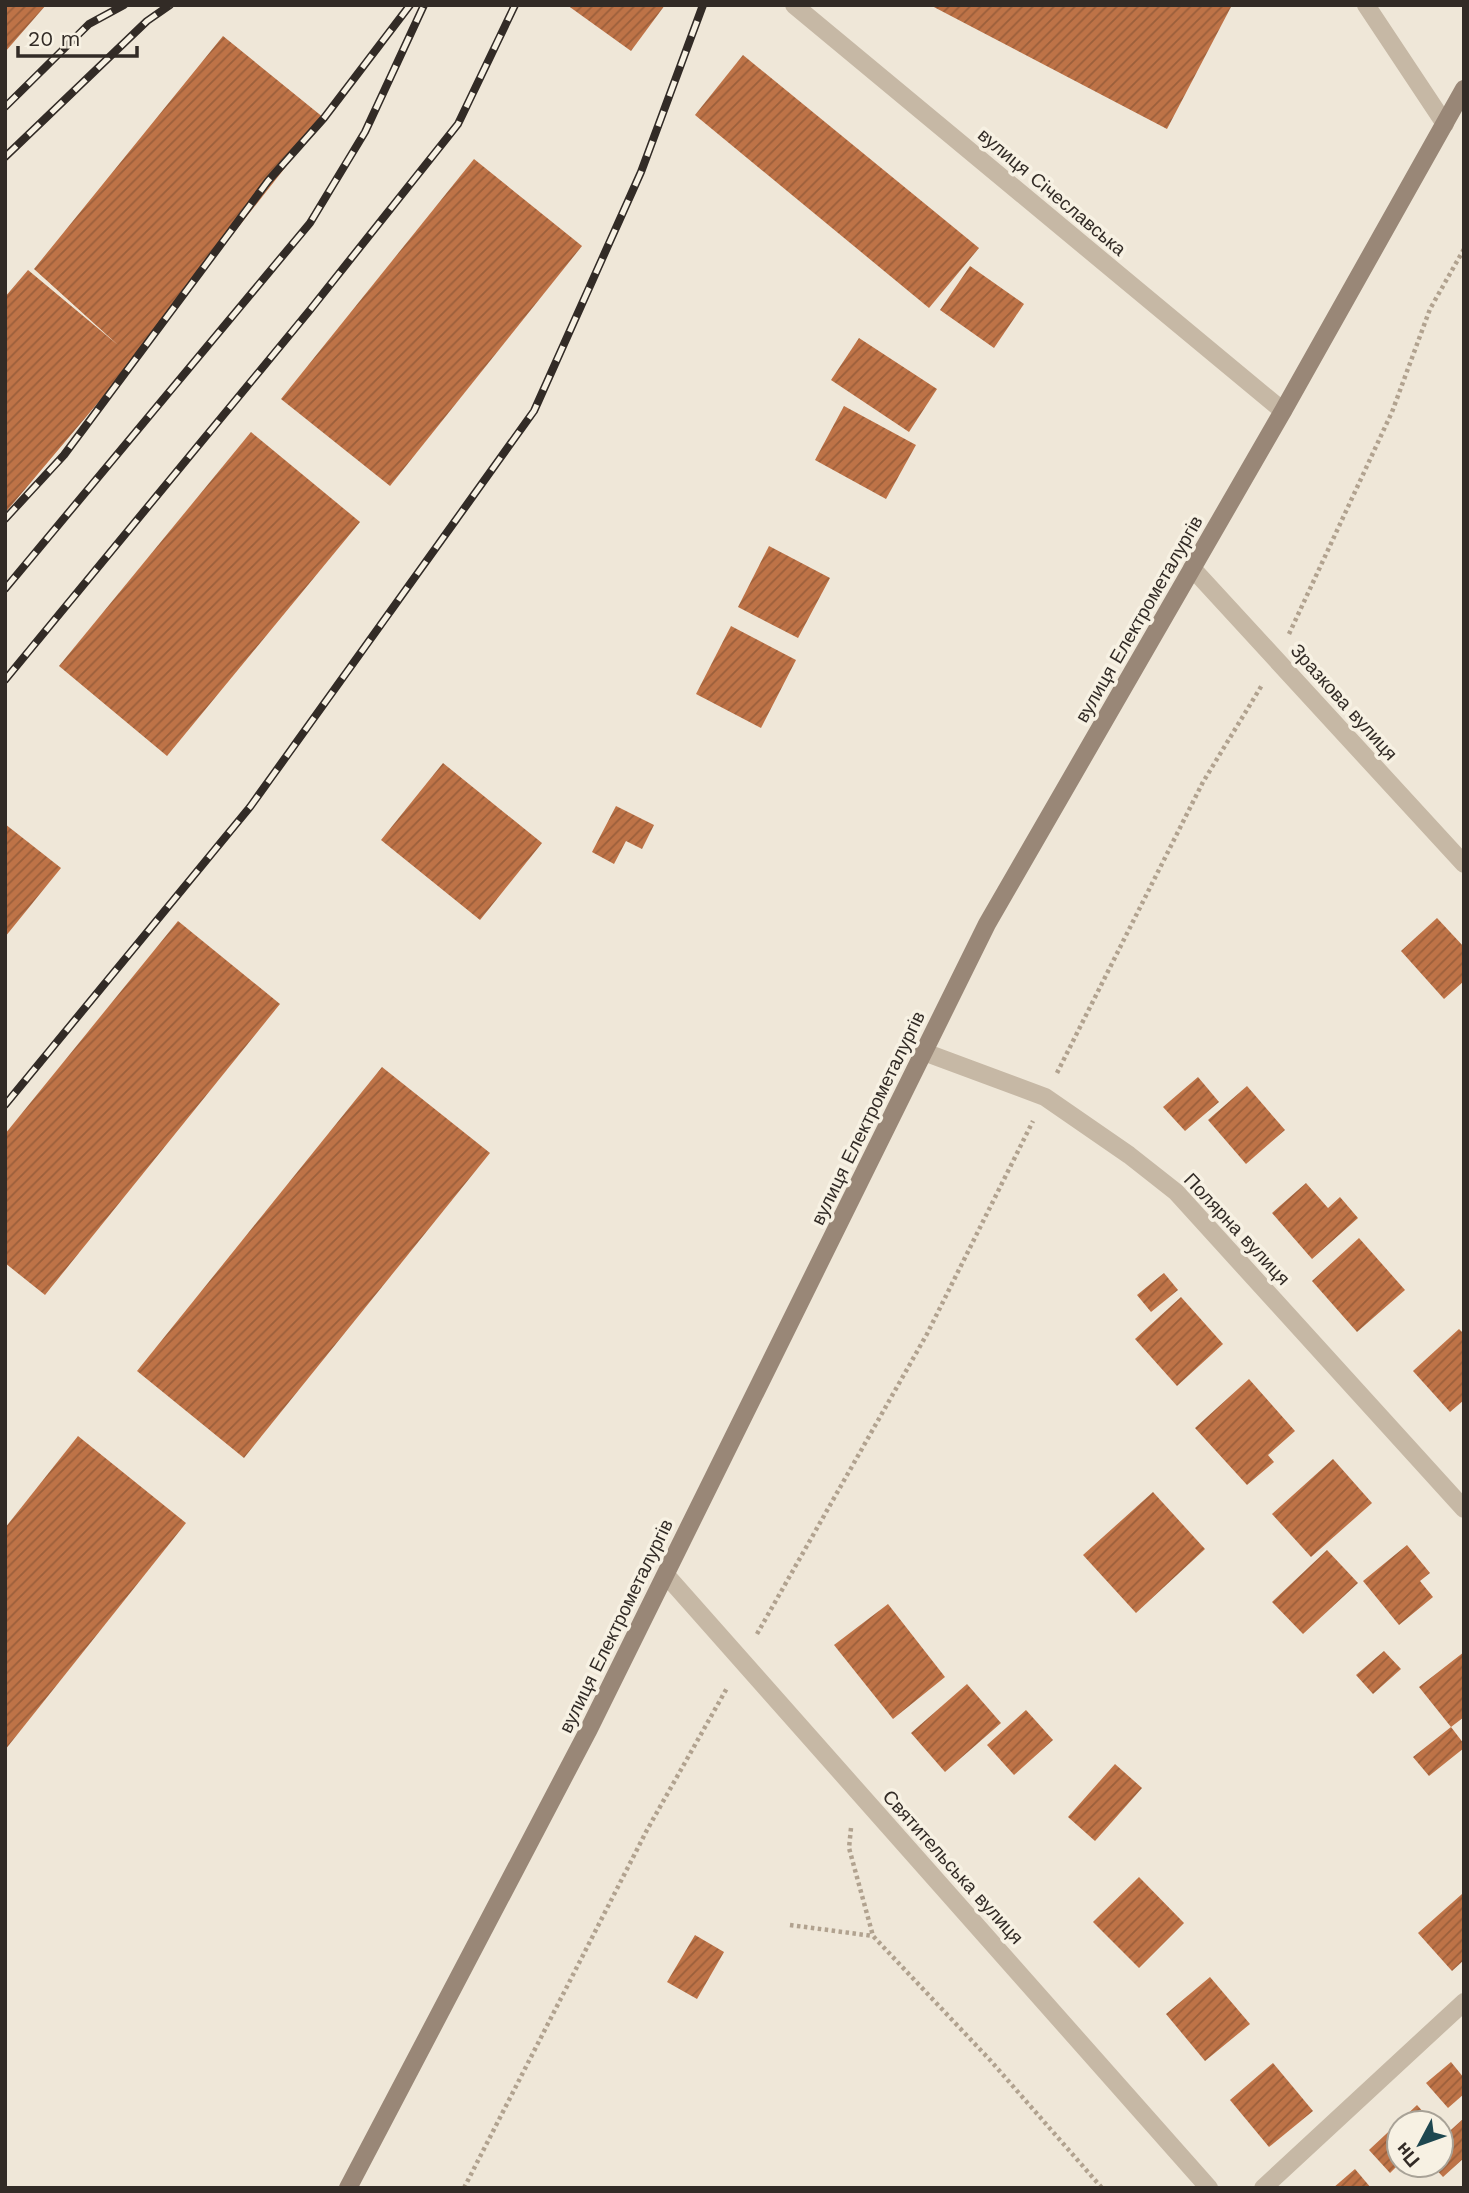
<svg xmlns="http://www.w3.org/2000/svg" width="1469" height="2193" font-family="'Work Sans',sans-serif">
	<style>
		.building { fill: url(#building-hatch) }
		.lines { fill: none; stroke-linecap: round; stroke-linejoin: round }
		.path { stroke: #b1a28f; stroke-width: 4.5; stroke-dasharray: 3.5 3.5; stroke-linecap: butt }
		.minor { stroke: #c6b8a5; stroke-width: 18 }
		.secondary { stroke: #998777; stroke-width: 18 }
		.rail-casing { stroke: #322b26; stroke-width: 8 }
		.rail { stroke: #f7f1e3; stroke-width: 5; stroke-dasharray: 16; stroke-linecap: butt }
		.labels { text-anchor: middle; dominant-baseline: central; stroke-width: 7; stroke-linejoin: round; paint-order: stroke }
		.street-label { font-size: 19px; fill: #322b26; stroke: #f7f1e3 }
	</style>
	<defs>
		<pattern id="building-hatch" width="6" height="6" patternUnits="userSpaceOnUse" patternTransform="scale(1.75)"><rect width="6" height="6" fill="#be7347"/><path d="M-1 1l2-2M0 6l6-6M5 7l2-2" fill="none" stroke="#9b5f3b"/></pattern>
	</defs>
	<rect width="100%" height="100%" fill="#efe7d8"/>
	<g class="building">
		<polygon points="5,5 46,5 5,52"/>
		<polygon points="567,5 665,5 631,51"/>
		<polygon points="930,5 1232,5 1167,129"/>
		<polygon points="223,36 324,118 134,360 5,513 5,297 28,270 118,345 34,269"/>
		<polygon points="743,55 979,248 929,308 695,115"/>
		<polygon points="474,159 582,246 390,486 281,399"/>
		<polygon points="970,266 1024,304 994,348 940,310"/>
		<polygon points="859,338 937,389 909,432 831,380"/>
		<polygon points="844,406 916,445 886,499 815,460"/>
		<polygon points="251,432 360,522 167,756 59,666"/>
		<polygon points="769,546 830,578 798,638 738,607"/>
		<polygon points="731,626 796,660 761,728 696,694"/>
		<polygon points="443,763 542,843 480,920 381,840"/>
		<polygon points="616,806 654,825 642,849 626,841 614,864 592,852"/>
		<polygon points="5,824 61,868 5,937"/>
		<polygon points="1437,918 1464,947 1464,981 1444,999 1401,951"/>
		<polygon points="178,921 280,1004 45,1295 5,1263 5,1134"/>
		<polygon points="382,1067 490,1153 244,1458 137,1371"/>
		<polygon points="1198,1077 1219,1102 1185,1131 1163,1107"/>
		<polygon points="1247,1086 1285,1130 1246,1164 1208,1120"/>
		<polygon points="1306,1183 1328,1208 1340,1197 1358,1218 1312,1259 1272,1213"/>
		<polygon points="1359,1238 1405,1290 1357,1332 1312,1281"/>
		<polygon points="1164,1273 1178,1290 1151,1312 1137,1295"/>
		<polygon points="1181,1297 1223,1344 1177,1386 1135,1339"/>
		<polygon points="1459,1329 1464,1334 1464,1400 1450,1412 1413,1371"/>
		<polygon points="1249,1379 1295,1431 1268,1455 1274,1462 1247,1485 1195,1428"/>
		<polygon points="78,1436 186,1523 5,1750 5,1528"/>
		<polygon points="1333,1459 1372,1503 1311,1557 1272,1514"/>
		<polygon points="1153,1492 1205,1549 1136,1613 1083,1555"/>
		<polygon points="1407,1545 1430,1573 1420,1581 1433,1597 1399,1625 1363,1581"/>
		<polygon points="1327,1550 1358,1583 1303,1634 1272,1602"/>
		<polygon points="888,1604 945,1677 893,1719 834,1645"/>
		<polygon points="1384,1651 1401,1669 1373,1694 1356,1675"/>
		<polygon points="1464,1652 1464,1717 1451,1727 1464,1744 1464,1748 1429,1776 1413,1757 1451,1727 1419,1687"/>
		<polygon points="967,1684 1001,1723 945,1772 911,1733"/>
		<polygon points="1026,1710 1053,1740 1014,1775 987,1745"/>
		<polygon points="1115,1764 1142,1788 1095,1841 1068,1817"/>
		<polygon points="1139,1877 1184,1923 1139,1968 1093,1922"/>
		<polygon points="1462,1894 1464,1960 1452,1971 1418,1933"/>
		<polygon points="695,1935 724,1952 697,1999 667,1982"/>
		<polygon points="1210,1977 1250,2024 1205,2061 1166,2014"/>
		<polygon points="1451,2062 1464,2078 1464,2094 1448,2108 1426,2083"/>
		<polygon points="1273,2063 1313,2111 1269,2147 1230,2100"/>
		<polygon points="1417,2105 1433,2123 1399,2123 1399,2164 1390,2173 1369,2150"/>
		<polygon points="1464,2118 1464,2158 1443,2177 1432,2165 1441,2165 1441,2139"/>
		<polygon points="1355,2169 1371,2188 1333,2188"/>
	</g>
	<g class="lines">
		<g class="path">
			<polyline points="1289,634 1392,412 1430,309 1464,249"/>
			<polyline points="1057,1073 1203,782 1262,685"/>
			<polyline points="757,1634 927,1334 1033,1121"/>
			<polyline points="851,1828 849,1848 873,1936 990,2060 1102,2188"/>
			<polyline points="790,1925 873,1936"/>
			<polyline points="464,2188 647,1830 727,1688"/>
		</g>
		<g class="minor">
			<polyline points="794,5 1283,411"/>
			<polyline points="1366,5 1445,124"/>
			<polyline points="1192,568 1464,864"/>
			<polyline points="924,1052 1045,1097 1129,1155 1176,1192 1464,1509"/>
			<polyline points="666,1575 1209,2188"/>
			<polyline points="1263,2188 1464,2002"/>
		</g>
		<polyline class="secondary" points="348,2188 589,1729 987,924 1283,411 1464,89"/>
		<g class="rail-casing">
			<g id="rail">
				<polyline points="5,107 89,24 124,5"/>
				<polyline points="5,157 147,21 170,5"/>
				<polyline points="5,519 64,455 268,181 324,118 410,5"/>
				<polyline points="5,589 310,223 365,132 424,5"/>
				<polyline points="5,680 310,310 458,124 515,5"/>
				<polyline points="5,1105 250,807 534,411 641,172 703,5"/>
			</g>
		</g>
		<use href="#rail" class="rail"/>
	</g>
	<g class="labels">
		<g class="street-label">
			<text transform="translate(1052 192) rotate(40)">вулиця Січеславська</text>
			<text transform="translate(1139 619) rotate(-60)">вулиця Електрометалургів</text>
			<text transform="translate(1344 702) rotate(48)">Зразкова вулиця</text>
			<text transform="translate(868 1118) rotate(-64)">вулиця Електрометалургів</text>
			<text transform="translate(1237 1229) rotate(47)">Полярна вулиця</text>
			<text transform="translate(616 1626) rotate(-64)">вулиця Електрометалургів</text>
			<text transform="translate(953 1867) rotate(48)">Святительська вулиця</text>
		</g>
	</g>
	<rect width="1469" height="2193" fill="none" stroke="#322b26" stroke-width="14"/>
	<g transform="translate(1420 2144) rotate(229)"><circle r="33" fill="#f7f1e3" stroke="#a8a297" stroke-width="2"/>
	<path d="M0-5L12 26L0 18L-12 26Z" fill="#1e4750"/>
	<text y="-10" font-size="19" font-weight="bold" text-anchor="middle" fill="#322b26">Пн</text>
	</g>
	<path d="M18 46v10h119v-10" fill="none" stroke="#322b26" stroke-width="3.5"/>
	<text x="28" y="46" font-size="21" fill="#322b26" stroke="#f7f1e3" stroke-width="5" paint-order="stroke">20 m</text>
</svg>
